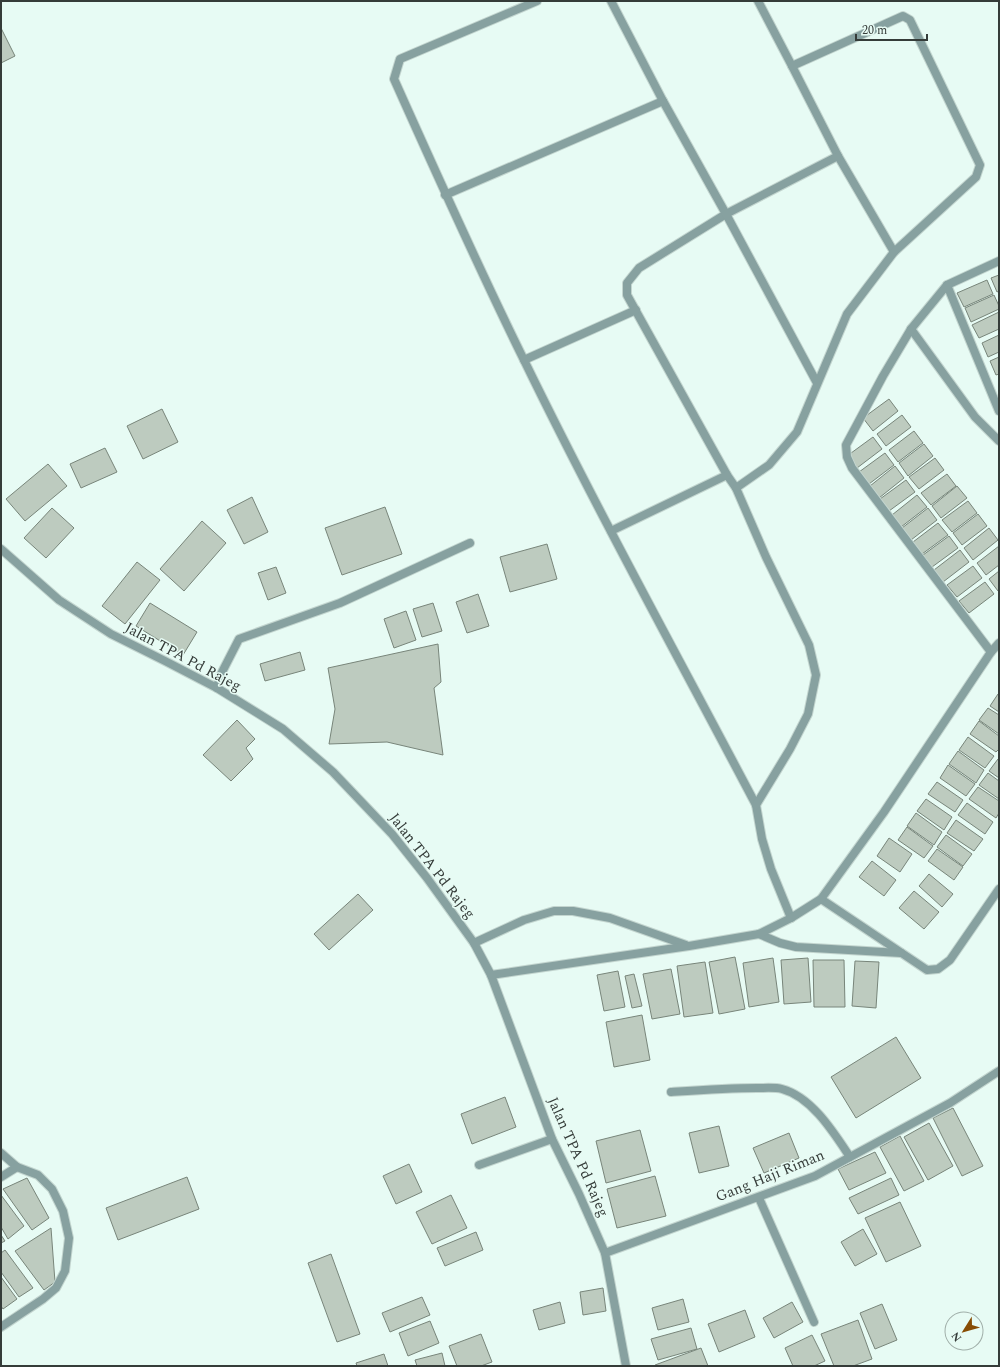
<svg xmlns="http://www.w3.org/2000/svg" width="1000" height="1367" font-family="Spectral,serif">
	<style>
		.building { fill: #bdcbbf; stroke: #78857a }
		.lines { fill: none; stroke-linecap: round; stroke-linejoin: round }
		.minor-casing { stroke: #c3d5cf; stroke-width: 10 }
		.minor { stroke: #87a1a0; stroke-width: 8 }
		.labels { text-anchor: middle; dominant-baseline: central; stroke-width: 3; stroke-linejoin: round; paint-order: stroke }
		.street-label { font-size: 15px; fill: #353c39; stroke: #e7fbf4 }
	</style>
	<rect width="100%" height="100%" fill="#e7fbf4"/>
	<g class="building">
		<polygon points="1,28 15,56 1,63"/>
		<polygon points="999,275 999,291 997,292 991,278"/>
		<polygon points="987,280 993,294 964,307 957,293"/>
		<polygon points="994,295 999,306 999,309 971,322 965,308"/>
		<polygon points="999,312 999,329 979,338 972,325"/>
		<polygon points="999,335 999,352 988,357 982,343"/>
		<polygon points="999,357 999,374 996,375 990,361"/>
		<polygon points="889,399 898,411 873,431 863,418"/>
		<polygon points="162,409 178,442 143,459 127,426"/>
		<polygon points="902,415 911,427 886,446 877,434"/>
		<polygon points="914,431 923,443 898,462 889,450"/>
		<polygon points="873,437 882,449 857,468 847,456"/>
		<polygon points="924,444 933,456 908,476 899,463"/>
		<polygon points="105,448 117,472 81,488 70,464"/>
		<polygon points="885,453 894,465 869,484 859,472"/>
		<polygon points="935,458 944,470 919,489 909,477"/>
		<polygon points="48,464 67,486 25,521 6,499"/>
		<polygon points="895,466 904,478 879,498 870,486"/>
		<polygon points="947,474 956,486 931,505 921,493"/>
		<polygon points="906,480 915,492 889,511 880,499"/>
		<polygon points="957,486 967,498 941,518 932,506"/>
		<polygon points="917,495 927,507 901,527 892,515"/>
		<polygon points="252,497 268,532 244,544 227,510"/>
		<polygon points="968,501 977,513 952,532 942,520"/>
		<polygon points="385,507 402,554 342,575 325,528"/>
		<polygon points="52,508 74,528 46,558 24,538"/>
		<polygon points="928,508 937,520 911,540 902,528"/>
		<polygon points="978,514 987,526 962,545 953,533"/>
		<polygon points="202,521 226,543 184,591 160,569"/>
		<polygon points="938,523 948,535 922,554 913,542"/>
		<polygon points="989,528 998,540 973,560 964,548"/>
		<polygon points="949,536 958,548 932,567 923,555"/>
		<polygon points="547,544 557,579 510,592 500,557"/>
		<polygon points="999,546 999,565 986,575 977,563"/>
		<polygon points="960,550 969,562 943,582 934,570"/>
		<polygon points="137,562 160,580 125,624 102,606"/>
		<polygon points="973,566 982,578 957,597 947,585"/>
		<polygon points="276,567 286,593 268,600 258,573"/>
		<polygon points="999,571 999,591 998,591 989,579"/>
		<polygon points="985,582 994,594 969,613 959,601"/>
		<polygon points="478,594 489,626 467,633 456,602"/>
		<polygon points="150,603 197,632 183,655 136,626"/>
		<polygon points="433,603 442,631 422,637 413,609"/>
		<polygon points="406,611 416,640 394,648 384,619"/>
		<polygon points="438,644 441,682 434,688 443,755 387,742 329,744 335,709 328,668"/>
		<polygon points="300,652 305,670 265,681 260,664"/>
		<polygon points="998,694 999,694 999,712 990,706"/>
		<polygon points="988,708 999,715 999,734 979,720"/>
		<polygon points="237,720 255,739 246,748 253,759 231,781 203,755"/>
		<polygon points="979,721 999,736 999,749 996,752 970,734"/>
		<polygon points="968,737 994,756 985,768 959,750"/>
		<polygon points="958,751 984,770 976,783 949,764"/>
		<polygon points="998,759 999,760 999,778 989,771"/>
		<polygon points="948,765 975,784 966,796 940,778"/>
		<polygon points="988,773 999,781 999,799 979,785"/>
		<polygon points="937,782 963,800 955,812 928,794"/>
		<polygon points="978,787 999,801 999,813 996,818 969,799"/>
		<polygon points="926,799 952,817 944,830 917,811"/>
		<polygon points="967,803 993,822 985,834 958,815"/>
		<polygon points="916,813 942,832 934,845 907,826"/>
		<polygon points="956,820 983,839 974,851 947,833"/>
		<polygon points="907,827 933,846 924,858 898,840"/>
		<polygon points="946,835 972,854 963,866 937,847"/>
		<polygon points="889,838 912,854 900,872 877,856"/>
		<polygon points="937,849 963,867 954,880 928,861"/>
		<polygon points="872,861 896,880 884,896 859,877"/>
		<polygon points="929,874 953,894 942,907 919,886"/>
		<polygon points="914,891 939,912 924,929 899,908"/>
		<polygon points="358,894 373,910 329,950 314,934"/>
		<polygon points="735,957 745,1009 719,1014 709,962"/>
		<polygon points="773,958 779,1002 749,1007 743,963"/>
		<polygon points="808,958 811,1002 784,1004 781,960"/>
		<polygon points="813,960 844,960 845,1007 814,1007"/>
		<polygon points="855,961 879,962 876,1008 852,1006"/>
		<polygon points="705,962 713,1013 684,1017 677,966"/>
		<polygon points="671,969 680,1014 652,1019 643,974"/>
		<polygon points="618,971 625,1007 604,1011 597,975"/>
		<polygon points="634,974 642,1006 632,1008 625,976"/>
		<polygon points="642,1015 650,1060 614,1067 606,1022"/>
		<polygon points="896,1037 921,1078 856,1118 831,1077"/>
		<polygon points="505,1097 516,1127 472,1144 461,1114"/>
		<polygon points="953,1108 983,1166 962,1176 933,1118"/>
		<polygon points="929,1123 953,1166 928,1180 904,1137"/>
		<polygon points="719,1126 729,1166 699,1173 689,1133"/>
		<polygon points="640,1130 651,1171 606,1183 596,1141"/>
		<polygon points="789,1133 799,1158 764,1173 753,1148"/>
		<polygon points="900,1136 924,1181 904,1191 880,1147"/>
		<polygon points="875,1152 886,1173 849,1190 838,1169"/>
		<polygon points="409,1164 422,1192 396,1204 383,1176"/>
		<polygon points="655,1176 666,1216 617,1228 607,1189"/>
		<polygon points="187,1177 199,1209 118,1240 106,1208"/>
		<polygon points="27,1178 49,1218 32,1230 3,1189"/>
		<polygon points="891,1178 899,1195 858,1214 849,1198"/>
		<polygon points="1,1195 24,1226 8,1239 1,1227"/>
		<polygon points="451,1195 467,1228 432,1244 416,1212"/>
		<polygon points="900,1202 921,1246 886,1262 865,1218"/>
		<polygon points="51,1228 55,1282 44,1290 15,1251"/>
		<polygon points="863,1229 877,1254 855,1266 841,1242"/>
		<polygon points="476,1232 483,1250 445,1266 437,1248"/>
		<polygon points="1,1235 5,1241 1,1243"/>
		<polygon points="5,1250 33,1288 19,1297 1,1272 1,1253"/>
		<polygon points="331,1254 360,1334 337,1342 308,1263"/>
		<polygon points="1,1277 17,1299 3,1309 1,1306"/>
		<polygon points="603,1288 606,1311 583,1315 580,1292"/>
		<polygon points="422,1297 430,1315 390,1332 382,1313"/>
		<polygon points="683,1299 689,1322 658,1330 652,1308"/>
		<polygon points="560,1302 565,1323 539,1330 533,1310"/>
		<polygon points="792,1302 803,1322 774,1338 763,1318"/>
		<polygon points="882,1304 897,1340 875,1349 860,1313"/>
		<polygon points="745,1310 755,1337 719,1352 708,1324"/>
		<polygon points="858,1320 872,1359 853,1366 834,1366 821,1334"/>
		<polygon points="430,1321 439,1343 408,1356 399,1333"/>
		<polygon points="691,1328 697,1349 658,1360 651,1339"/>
		<polygon points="481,1334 492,1362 481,1366 457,1366 449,1346"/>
		<polygon points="812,1335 825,1361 814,1366 793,1366 785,1348"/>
		<polygon points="701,1348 708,1366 655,1366 655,1365"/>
		<polygon points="442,1353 445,1366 417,1366 415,1360"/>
		<polygon points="384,1354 388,1366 357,1366 356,1363"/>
	</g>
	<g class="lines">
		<g class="minor-casing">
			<g id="minor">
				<path d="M537 1 400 59 394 79C436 173 478 267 524 360 597 510 678 657 756 805L762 839 771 869 791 918"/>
				<polyline points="611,1 663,101 726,214 639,268 627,283 627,295 727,475 736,488 766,557 809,645 816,675 808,714 790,749 756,805"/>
				<polyline points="792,66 838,156 894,252"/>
				<polyline points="445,195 663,101"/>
				<polyline points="947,285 999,411"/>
				<polyline points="911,329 975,417 999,441"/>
				<polyline points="524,360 636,310"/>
				<polyline points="817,383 726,214 838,156"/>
				<polyline points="736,488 769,465 797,432 847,314 894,252 976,177 980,165 910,20 903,16 792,66 758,1"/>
				<polyline points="611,531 727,475"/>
				<polyline points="1,549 59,600 111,634 165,661 217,688 283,729 333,772 392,834 427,878 474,943 491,975 552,1139 579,1194 605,1253 626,1366"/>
				<polyline points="991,652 852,468 847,457 846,445 883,376 911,329 947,285 999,261"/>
				<polyline points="217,688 220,676 239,639 340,603 470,543"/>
				<polyline points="821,899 927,970 938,969 950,960 999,889"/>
				<polyline points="759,934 780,943 796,947 901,953"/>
				<polyline points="474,943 524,920 554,911 573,911 610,918 686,945"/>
				<polyline points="491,975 689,946 759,934 791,918 821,899 884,812 991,652 999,643"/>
				<path d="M671 1092C700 1090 728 1088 757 1088 765 1088 775 1087 782 1089 812 1097 834 1133 850 1157"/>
				<polyline points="1,1153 17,1167 38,1175 52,1189 63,1211 69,1238 65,1271 56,1288 43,1299 1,1327"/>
				<polyline points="479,1165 552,1139"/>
				<polyline points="1,1177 17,1167"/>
				<polyline points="759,1198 814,1322"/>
				<polyline points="605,1253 815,1176 950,1103 999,1071"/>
			</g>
		</g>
		<use href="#minor" class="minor"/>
	</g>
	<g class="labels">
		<g class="street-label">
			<text transform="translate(183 657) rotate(28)">Jalan TPA Pd Rajeg</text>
			<text transform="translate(432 866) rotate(52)">Jalan TPA Pd Rajeg</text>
			<text transform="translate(578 1157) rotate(66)">Jalan TPA Pd Rajeg</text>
			<text transform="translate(770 1176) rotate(-22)">Gang Haji Riman</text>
		</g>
	</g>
	<rect width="1000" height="1367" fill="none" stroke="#353c39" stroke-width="4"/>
	<g transform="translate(964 1331) rotate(233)"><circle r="19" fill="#e7fbf4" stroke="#a0afa9"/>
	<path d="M0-3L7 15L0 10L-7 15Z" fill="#874c04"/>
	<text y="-6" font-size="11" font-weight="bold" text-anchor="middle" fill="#353c39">N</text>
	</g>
	<path d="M856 34v6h71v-6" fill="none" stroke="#353c39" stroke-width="2"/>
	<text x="862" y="34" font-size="12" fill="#353c39" stroke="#e7fbf4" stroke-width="3" paint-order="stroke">20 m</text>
</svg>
